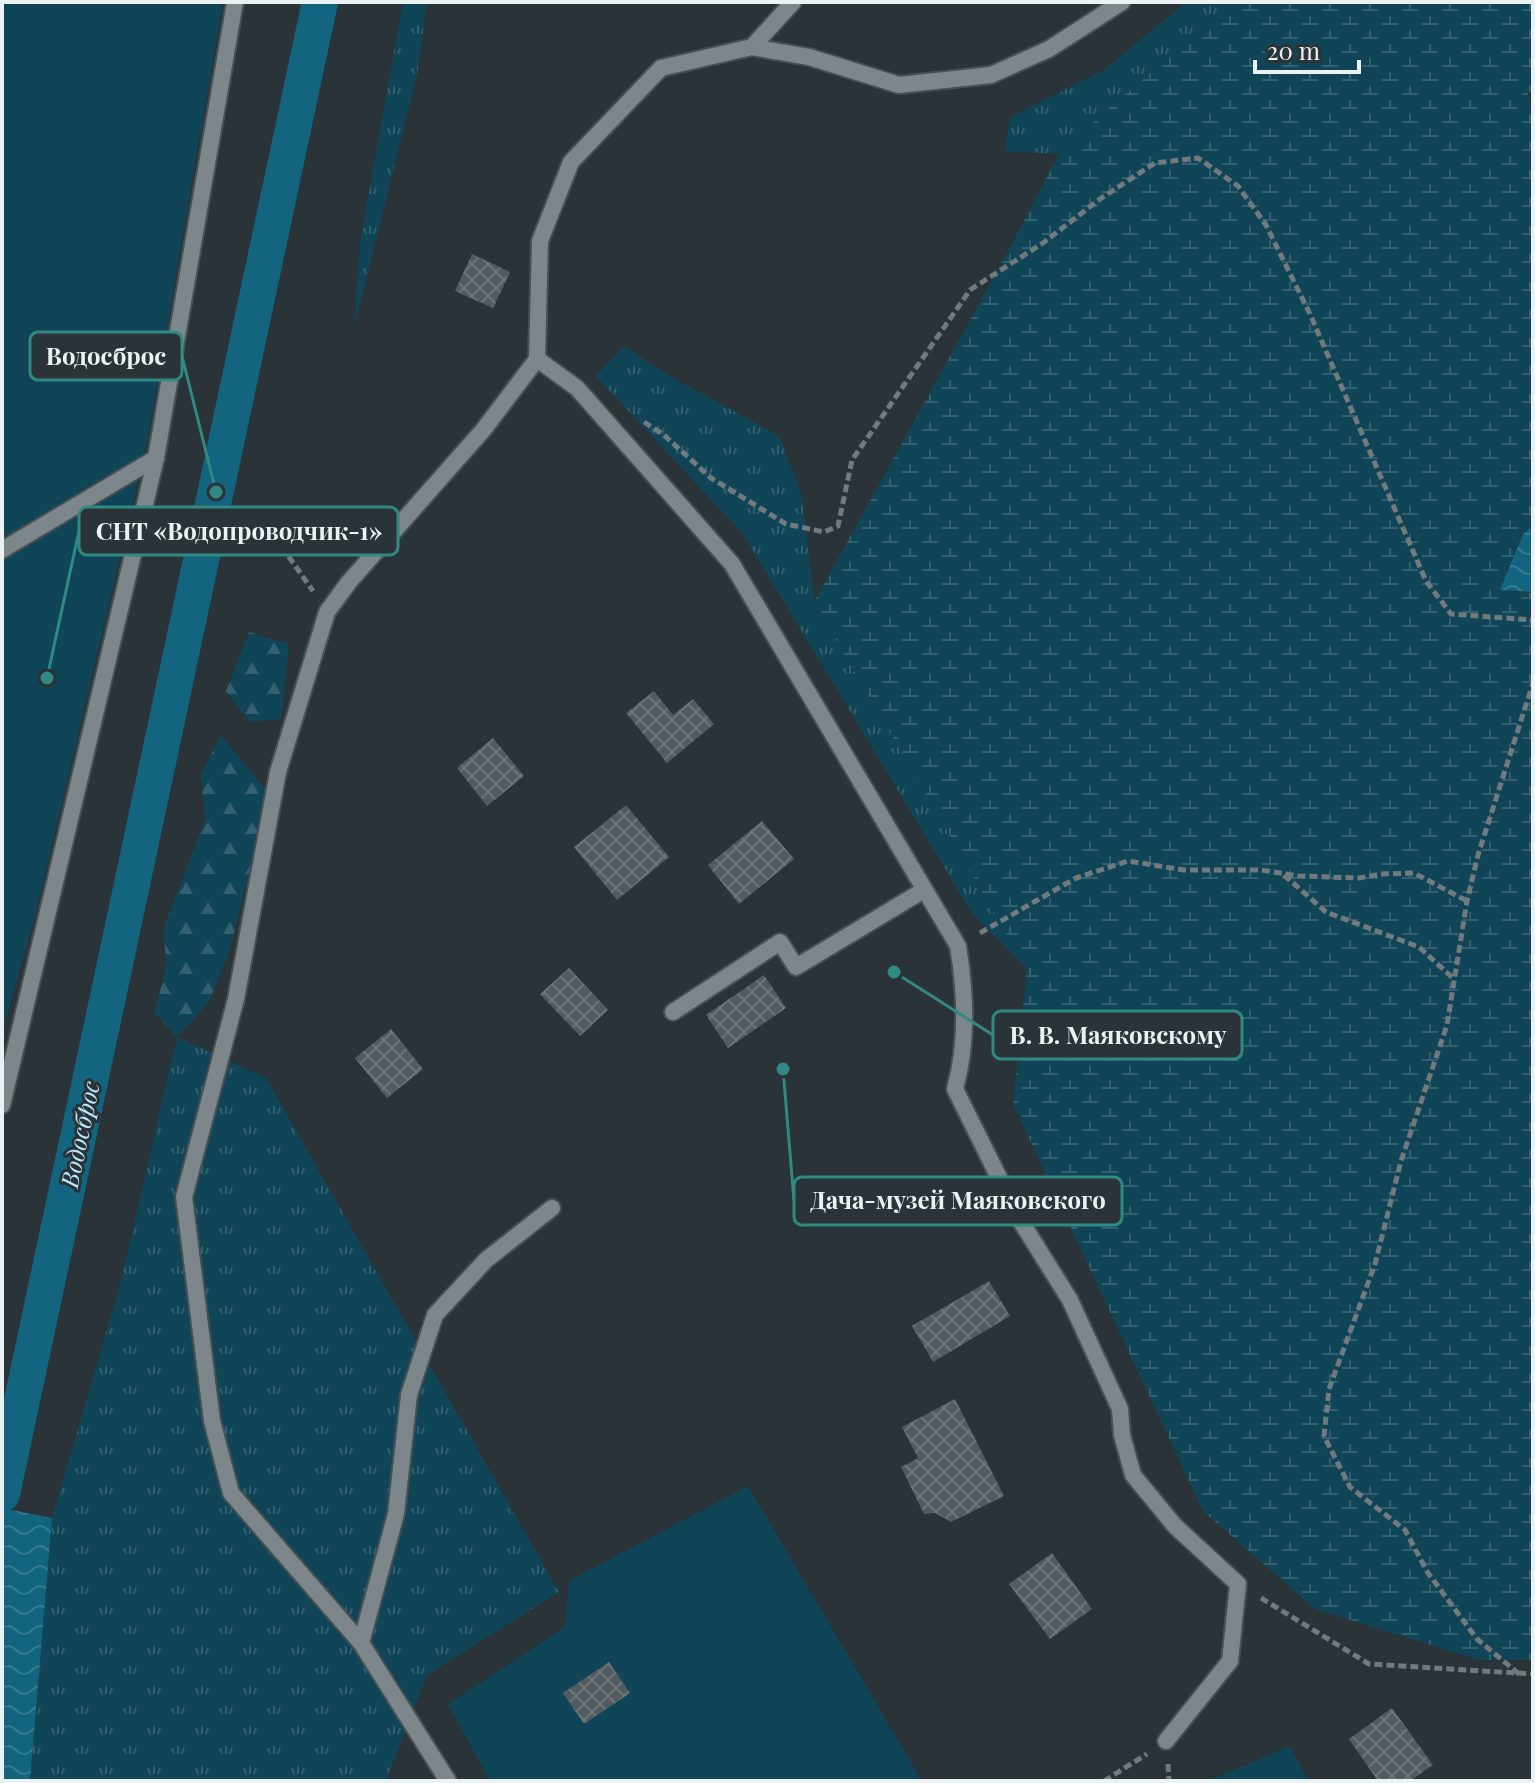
<svg xmlns="http://www.w3.org/2000/svg" width="1535" height="1783" font-family="'Playfair Display',serif">
	<style>
		.grass { fill: url(#grass-tufts) }
		.forest { fill: url(#forest-firs) }
		.wetland { fill: url(#wetland-marsh) }
		.garden { fill: #104558 }
		.water { fill: url(#water-waves) }
		.lines { fill: none; stroke-linecap: round; stroke-linejoin: round }
		.canal { stroke: #12647f; stroke-width: 36 }
		.building { fill: url(#building-cross-hatch) }
		.lane-casing { stroke: #464f51; stroke-width: 20 }
		.path { stroke: #727a7d; stroke-width: 5; stroke-dasharray: 8 4; stroke-linecap: butt }
		.lane { stroke: #7c868b; stroke-width: 16 }
		.labels { text-anchor: middle; dominant-baseline: central; stroke-width: 6; stroke-linejoin: round; paint-order: stroke }
		.water-label { font-size: 24px; font-style: italic; fill: #bce9fd; stroke: #2a3337 }
		.leader { fill: none; stroke: #308982; stroke-width: 3 }
		.callout-dot { fill: #308982; stroke: #2a3337; stroke-width: 3 }
		.callout { fill: #2a3337; stroke: #308982; stroke-width: 3 }
		.callout-label { font-size: 24px; text-anchor: middle; font-weight: bold; fill: #ecf2f4 }
	</style>
	<defs>
		<pattern id="grass-tufts" width="24" height="20" patternUnits="userSpaceOnUse" patternTransform="scale(2)"><rect width="24" height="20" fill="#104558"/><path d="M3 7l-1-3M5 7V3M7 7l1-3M15 17l-1-3M17 17v-4M19 17l1-3" fill="none" stroke="#336071"/></pattern>
		<pattern id="forest-firs" width="22" height="20" patternUnits="userSpaceOnUse" patternTransform="scale(2)"><rect width="22" height="20" fill="#104558"/><path d="M5 1l3.5 6h-7zM16 11l3.5 6h-7z" fill="#336071"/></pattern>
		<pattern id="wetland-marsh" width="20" height="14" patternUnits="userSpaceOnUse" patternTransform="scale(2)"><rect width="20" height="14" fill="#104558"/><path d="M1 5h8M5 5V1M11 12h8M15 12V8" fill="none" stroke="#336071"/></pattern>
		<pattern id="water-waves" width="16" height="10" patternUnits="userSpaceOnUse" patternTransform="scale(2)"><rect width="16" height="10" fill="#12647f"/><path d="M0 5q4-4 8 0t8 0" fill="none" stroke="#357b92"/></pattern>
		<pattern id="building-cross-hatch" width="8" height="8" patternUnits="userSpaceOnUse" patternTransform="scale(2)"><rect width="8" height="8" fill="#525c60"/><path d="M0 0l8 8M0 8l8-8" fill="none" stroke="#6b7477"/></pattern>
	</defs>
	<rect width="100%" height="100%" fill="#2a3337"/>
	<g class="grass">
		<polygon points="403,2 427,2 417,75 354,328 360,243"/>
		<polygon points="1186,2 1236,2 1111,106 1059,154 1005,151 1010,117 1104,70"/>
		<polygon points="624,346 666,374 779,436 802,496 814,602 1027,969 972,913 743,534 596,376"/>
		<polygon points="177,1037 266,1078 559,1592 427,1675 386,1781 30,1781 52,1518 120,1285"/>
	</g>
	<g class="forest">
		<polygon points="249,632 289,644 281,719 250,722 226,691"/>
		<polygon points="221,735 269,794 229,952 209,1002 177,1037 154,1013 166,969 164,927 205,820 201,774"/>
	</g>
	<polygon class="wetland" points="1236,2 1533,2 1533,91 1528,92 1533,133 1533,526 1523,534 1501,590 1533,593 1533,1660 1479,1660 1315,1609 1203,1511 1013,1104 1027,969 814,602 1005,257 1059,154 1111,106"/>
	<g class="garden">
		<polygon points="2,2 223,2 147,443 36,912 2,1033"/>
		<polygon points="748,1486 922,1781 490,1781 448,1704 565,1627 569,1581"/>
		<polygon points="1290,1746 1308,1781 1207,1781"/>
	</g>
	<g class="water">
		<polygon points="1533,526 1533,592 1500,590 1523,534"/>
		<polygon points="2,1508 52,1518 30,1781 2,1781"/>
	</g>
	<g class="lines">
		<polyline class="canal" points="2,1494 320,2"/>
	</g>
	<g class="building">
		<polygon points="472,254 510,272 493,308 455,291"/>
		<polygon points="654,691 673,715 693,699 714,724 667,763 626,713"/>
		<polygon points="493,738 524,776 487,806 457,768"/>
		<polygon points="626,805 669,857 617,900 574,847"/>
		<polygon points="762,821 794,859 739,904 708,865"/>
		<polygon points="569,968 608,1010 580,1036 540,994"/>
		<polygon points="764,975 786,1008 728,1048 706,1015"/>
		<polygon points="391,1029 423,1069 387,1098 355,1058"/>
		<polygon points="989,1281 1010,1316 933,1362 912,1326"/>
		<polygon points="955,1399 1004,1496 951,1522 935,1513 924,1514 901,1467 918,1458 902,1427"/>
		<polygon points="1052,1553 1092,1609 1050,1639 1009,1584"/>
		<polygon points="609,1662 630,1693 584,1724 563,1693"/>
		<polygon points="1392,1708 1433,1765 1410,1781 1378,1781 1349,1739"/>
	</g>
	<g class="lines">
		<g class="lane-casing">
			<g id="lane">
				<polyline points="752,47 793,2"/>
				<path d="M537 359 577 388 732 564 958 946C966 994 968 1042 955 1089L1020 1220 1070 1300 1120 1409 1122 1435 1133 1475 1175 1526 1238 1584 1230 1661 1166 1741"/>
				<polyline points="2,550 156,458"/>
				<polyline points="673,1012 780,942 796,967 924,890"/>
				<polyline points="2,1105 156,458 235,2"/>
				<polyline points="361,1643 396,1514 409,1395 435,1315 486,1260 552,1208"/>
				<polyline points="448,1781 361,1643 231,1493 212,1421 184,1197 236,999 278,772 327,612 349,582 484,429 537,359 540,241 571,162 661,68 752,47 809,57 899,85 991,75 1049,49 1122,2"/>
			</g>
		</g>
		<g class="path">
			<polyline points="644,422 664,435 711,478 786,524 824,532 838,526 852,460 970,290 1043,243 1100,199 1155,163 1198,158 1238,186 1266,225 1310,314 1426,581 1451,614 1533,620"/>
			<polyline points="268,527 313,591"/>
			<polyline points="1284,875 1326,912 1419,947 1454,979"/>
			<polyline points="980,933 1076,878 1128,861 1184,870 1261,870 1299,876 1359,878 1381,874 1414,873 1467,901"/>
			<polyline points="1261,1598 1369,1664 1533,1674"/>
			<polyline points="1519,1674 1477,1639 1428,1573 1405,1530 1350,1487 1324,1436 1329,1389 1375,1264 1401,1161 1447,1025 1467,901 1478,855 1533,683"/>
			<polyline points="1168,1764 1169,1781"/>
			<polyline points="1104,1781 1147,1754"/>
		</g>
		<use href="#lane" class="lane"/>
	</g>
	<g class="labels">
		<g class="water-label">
			<text transform="translate(79 1134) rotate(-78)">Водосброс</text>
		</g>
	</g>
	<path class="leader" d="M216 492L182 356M47 678L79 531M894 972L993 1035M783 1069L794 1201"/>
	<g class="callout-dot">
		<circle cx="216" cy="492" r="8"/>
		<circle cx="47" cy="678" r="8"/>
		<circle cx="894" cy="972" r="8"/>
		<circle cx="783" cy="1069" r="8"/>
	</g>
	<g class="callout">
		<rect x="30" y="332" width="152" height="48" rx="8"/>
		<rect x="79" y="507" width="319" height="48" rx="8"/>
		<rect x="993" y="1011" width="249" height="48" rx="8"/>
		<rect x="794" y="1177" width="328" height="48" rx="8"/>
	</g>
	<g class="callout-label">
		<text x="106" y="365">Водосброс</text>
		<text x="239" y="540">СНТ «Водопроводчик-1»</text>
		<text x="1118" y="1044">В. В. Маяковскому</text>
		<text x="958" y="1209">Дача-музей Маяковского</text>
	</g>
	<rect width="1535" height="1783" fill="none" stroke="#ecf2f4" stroke-width="8"/>
	<path d="M1255 60v12h104v-12" fill="none" stroke="#ecf2f4" stroke-width="4"/>
	<text x="1267" y="60" font-size="24" fill="#ecf2f4" stroke="#2a3337" stroke-width="6" paint-order="stroke">20 m</text>
</svg>
